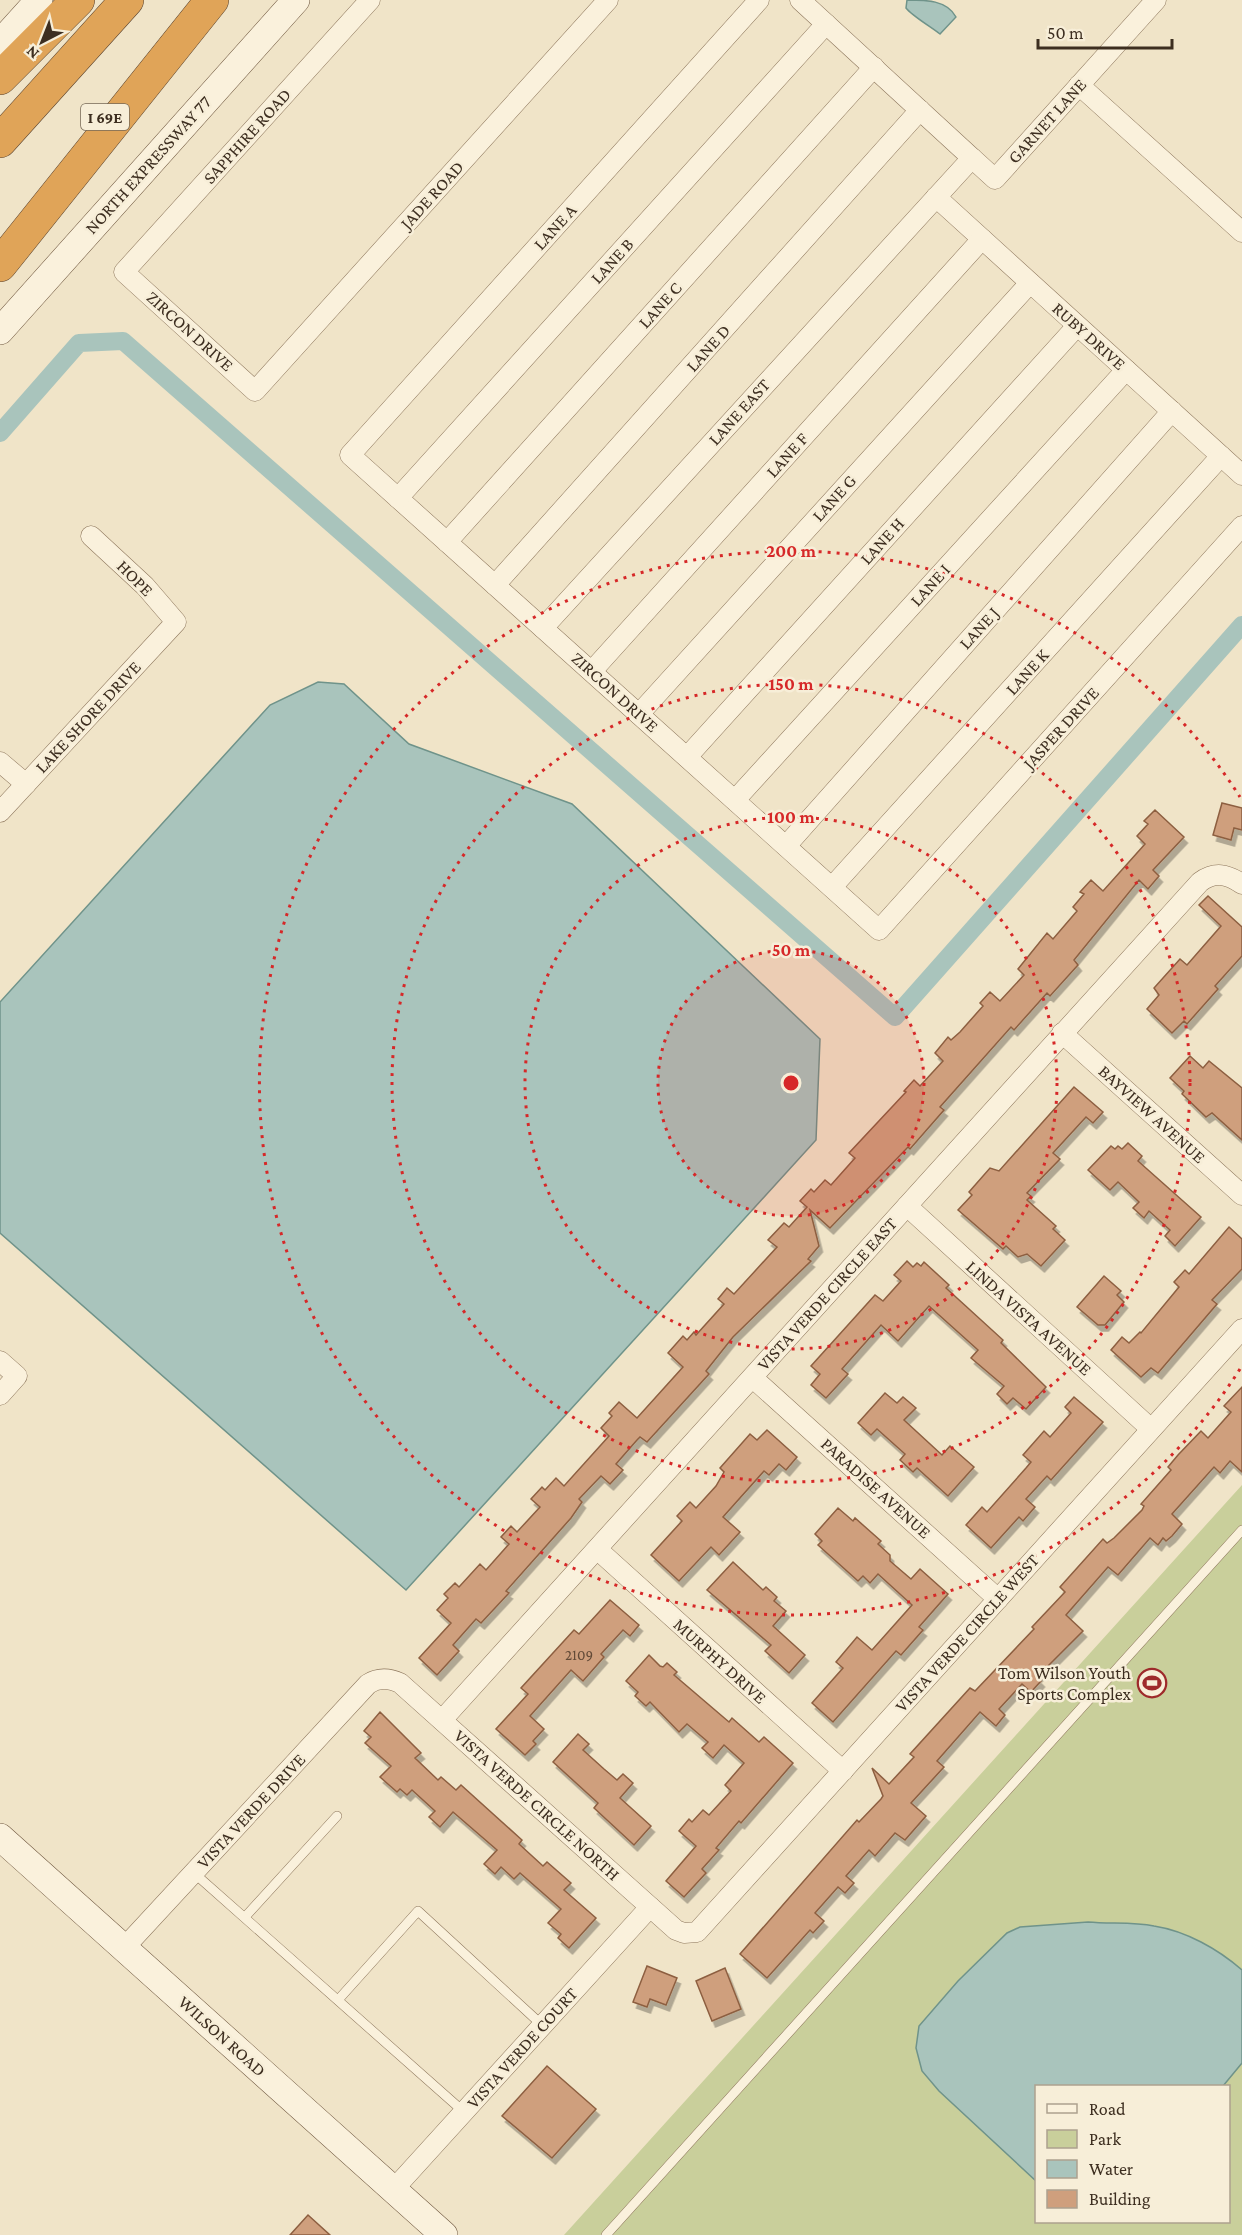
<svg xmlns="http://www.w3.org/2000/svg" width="1242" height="2235" font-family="'Crimson Pro',serif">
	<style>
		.green { fill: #c9cf9b; fill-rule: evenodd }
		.water { fill: #a9c4bc; stroke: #6f938a; stroke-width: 1.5 }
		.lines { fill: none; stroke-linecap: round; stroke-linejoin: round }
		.canal { stroke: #a9c4bc; stroke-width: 18 }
		.building { fill: #cf9f7d; stroke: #8d5f41; stroke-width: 1.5; filter: url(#shadow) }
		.lane-casing { stroke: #8d765c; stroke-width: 10 }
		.street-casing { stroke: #8d765c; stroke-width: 21 }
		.secondary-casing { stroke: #6f573f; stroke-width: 28 }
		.highway-casing { stroke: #5b4430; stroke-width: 34 }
		.lane { stroke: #faf1dc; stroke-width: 9 }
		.street { stroke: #faf1dc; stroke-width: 20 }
		.secondary { stroke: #faf1dc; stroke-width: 27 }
		.highway { stroke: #e0a458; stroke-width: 33 }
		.ring { fill: none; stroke: #d62828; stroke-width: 3; stroke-dasharray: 3 6 }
		.labels { text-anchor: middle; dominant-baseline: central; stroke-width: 5; stroke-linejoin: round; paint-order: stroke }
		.number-label { font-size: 15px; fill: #624a37 }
		.shield { fill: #f7eed8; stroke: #756857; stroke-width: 1.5 }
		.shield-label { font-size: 16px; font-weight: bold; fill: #3d2e20 }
		.street-label { font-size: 18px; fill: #3d2e20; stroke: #f7eed8 }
		.poi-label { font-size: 18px; fill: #3d2e20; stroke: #f7eed8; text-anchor: end }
		.centre { fill: #d62828; stroke: #f7eed8; stroke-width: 3 }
		.ring-label { font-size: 18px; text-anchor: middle; font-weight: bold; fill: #d62828; stroke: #f7eed8; stroke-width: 5; stroke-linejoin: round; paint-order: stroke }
	</style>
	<defs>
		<filter id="shadow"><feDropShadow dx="3.5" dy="6" stdDeviation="0" flood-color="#0004"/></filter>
	</defs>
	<rect width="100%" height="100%" fill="#f0e4c8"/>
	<path class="green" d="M1242 1485V2235H564ZM1036 2086H1228V2222H1036Z"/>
	<g class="water">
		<path d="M907 0C926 0 947 0 956 17L940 34C931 27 911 15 906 8Z"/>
		<polygon points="318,682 344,684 409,744 572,804 820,1039 816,1140 406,1590 0,1233 0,1002 270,705"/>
		<path d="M1088 1922C1110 1924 1133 1922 1154 1926 1186 1931 1218 1949 1242 1970V2063L1223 2086H1036V2181L939 2091 922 2071 916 2048 919 2026 958 1981 1007 1933 1020 1927Z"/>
	</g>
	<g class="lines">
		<polyline class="canal" points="0,433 79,343 123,341 895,1017 1242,625"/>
	</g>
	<g class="building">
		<polygon points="1222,803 1242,808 1242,830 1234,828 1231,840 1213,835"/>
		<polygon points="1155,810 1184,837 1153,870 1159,876 1148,889 1139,880 1074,960 1078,965 1050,996 1047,993 1014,1030 1011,1027 940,1107 944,1110 910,1149 908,1147 830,1228 810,1210 819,1246 808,1259 811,1261 733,1337 706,1371 709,1374 647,1442 640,1437 637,1440 616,1464 623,1470 610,1484 601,1476 579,1499 582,1502 571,1518 506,1591 509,1593 481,1623 476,1619 453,1645 459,1651 437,1675 419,1658 451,1623 437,1610 448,1598 444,1594 455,1583 459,1587 480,1564 486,1570 509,1544 501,1537 511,1526 517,1532 540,1507 531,1499 542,1487 545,1490 556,1478 564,1486 609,1436 601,1428 612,1416 609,1413 619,1402 637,1418 683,1367 668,1353 683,1336 687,1340 694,1332 696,1335 724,1304 718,1299 727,1288 734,1294 777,1247 768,1240 784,1223 789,1227 807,1207 800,1201 811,1189 814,1192 825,1180 831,1185 855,1158 849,1153 906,1092 904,1091 914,1080 920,1086 943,1061 935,1053 948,1037 951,1040 960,1032 983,1006 980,1003 990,992 1000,1001 1024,975 1018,969 1047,933 1053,939 1077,911 1073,907 1084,894 1080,892 1091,880 1103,891 1145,844 1137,836 1148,824 1144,821"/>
		<polygon points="1208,896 1242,927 1242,956 1215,986 1218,989 1187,1024 1184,1021 1172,1033 1147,1009 1159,995 1154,988 1180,959 1187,965 1221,926 1199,905"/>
		<polygon points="1190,1056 1203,1068 1209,1061 1242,1088 1242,1140 1212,1113 1206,1117 1182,1094 1184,1091 1170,1078"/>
		<polygon points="1074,1087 1103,1112 1093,1123 1086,1117 1053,1153 1060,1159 1027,1193 1031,1196 1027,1200 1056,1226 1053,1229 1065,1240 1041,1266 1027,1254 1018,1257 1006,1246 1003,1249 958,1210 972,1195 969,1192 990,1168 999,1171"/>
		<polygon points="1128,1143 1142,1156 1138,1161 1201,1217 1175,1246 1165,1236 1170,1230 1149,1211 1144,1218 1133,1208 1139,1202 1118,1182 1110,1190 1088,1170 1111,1146 1115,1149 1118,1146 1122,1149"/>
		<polygon points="1229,1227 1242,1239 1242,1269 1212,1300 1217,1304 1158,1373 1151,1368 1141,1377 1111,1350 1122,1337 1129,1343 1140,1332 1141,1333 1179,1287 1174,1282 1185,1270 1189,1274"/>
		<polygon points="907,1261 913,1267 917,1263 921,1266 924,1262 949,1285 946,1288 1003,1340 1001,1343 1046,1387 1026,1409 1013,1398 1007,1404 997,1394 1004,1386 971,1358 978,1350 929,1306 898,1341 881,1325 842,1369 848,1374 826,1398 811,1385 820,1374 811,1366 875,1295 883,1301 901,1281 894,1275"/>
		<polygon points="1104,1276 1121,1291 1117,1295 1124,1302 1105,1325 1098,1325 1077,1307"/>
		<polygon points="1242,1387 1242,1472 1230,1461 1220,1473 1214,1467 1172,1514 1182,1524 1172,1536 1166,1541 1163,1538 1158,1545 1150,1538 1118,1575 1108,1567 1066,1615 1083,1631 1037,1677 1041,1681 1031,1692 1022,1684 999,1709 1005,1715 996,1726 980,1712 937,1761 944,1767 911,1803 926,1816 905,1840 895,1833 875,1856 869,1850 846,1876 854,1883 845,1893 838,1887 815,1913 824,1921 813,1933 810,1930 767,1978 740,1954 857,1820 859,1822 881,1799 883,1796 872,1768 889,1784 914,1757 910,1754 970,1688 975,1691 1034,1629 1032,1627 1065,1592 1060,1587 1103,1539 1107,1543 1114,1538 1142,1510 1144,1506 1141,1504 1171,1470 1168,1467 1178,1455 1201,1431 1208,1438 1231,1412 1224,1406"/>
		<polygon points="885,1393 897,1403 903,1397 916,1408 904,1420 942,1455 950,1446 974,1467 948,1496 917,1468 913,1472 900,1460 905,1454 877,1429 871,1435 858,1423"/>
		<polygon points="1074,1397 1103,1422 1051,1480 1047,1476 1026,1499 1035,1507 1023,1521 1019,1517 991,1548 966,1525 982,1507 987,1512 1026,1468 1031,1462 1023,1455 1044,1431 1050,1437 1071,1413 1065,1407"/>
		<polygon points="767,1430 797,1457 786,1470 779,1464 769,1475 764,1471 723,1517 740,1532 719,1555 711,1547 679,1581 651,1555 682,1521 677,1516 690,1502 696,1508 716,1486 724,1472 720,1468 750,1434 757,1440"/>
		<polygon points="838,1508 853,1521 855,1518 881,1541 878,1544 890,1555 890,1561 911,1579 920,1569 948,1594 919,1627 923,1630 901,1655 896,1651 833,1722 812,1703 843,1668 836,1662 857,1637 872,1650 912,1605 878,1574 870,1583 863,1576 858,1581 818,1545 822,1541 815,1534"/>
		<polygon points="733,1562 763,1590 766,1587 777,1597 774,1601 786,1611 773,1626 805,1655 789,1673 765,1651 771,1645 707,1590"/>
		<polygon points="610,1600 639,1625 630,1636 623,1630 601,1654 604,1657 583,1681 571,1670 530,1716 544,1729 533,1741 536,1744 525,1755 496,1729 528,1694 521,1688 574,1630 579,1634"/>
		<polygon points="649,1655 660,1666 663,1667 667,1663 677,1672 674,1675 729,1722 732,1718 759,1742 764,1737 793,1763 741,1823 739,1821 716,1848 719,1850 702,1869 706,1873 684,1897 666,1881 696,1846 679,1831 689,1819 692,1822 703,1810 709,1815 731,1791 725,1785 744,1763 724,1745 713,1758 702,1748 708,1742 687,1724 679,1732 650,1702 646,1706 635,1696 638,1692 626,1681"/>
		<polygon points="380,1712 421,1753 415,1758 438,1780 441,1777 456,1790 461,1785 522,1840 519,1844 543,1866 547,1862 571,1883 564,1890 596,1918 569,1948 558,1938 561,1934 548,1923 561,1909 520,1873 514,1879 501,1867 495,1874 484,1864 497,1850 453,1812 440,1827 429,1817 435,1811 412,1790 407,1795 400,1789 397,1792 380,1777 391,1766 365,1743 371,1737 364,1731"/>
		<polygon points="578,1734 589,1744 583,1750 604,1769 617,1780 623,1774 633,1783 620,1798 651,1826 634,1845 594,1808 598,1803 553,1762"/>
		<polygon points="647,1966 677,1978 666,2005 650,1999 647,2007 633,2002"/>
		<polygon points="725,1968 741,2009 712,2021 696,1981"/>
		<polygon points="547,2066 596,2109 552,2158 502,2116"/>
		<polygon points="308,2215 330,2235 290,2235"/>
	</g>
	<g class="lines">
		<g class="lane-casing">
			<g id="lane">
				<polyline points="194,1873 464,2112"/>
				<polyline points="245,1917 337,1816"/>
				<polyline points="338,2000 418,1911 542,2025"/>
				<polyline points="606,2235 1242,1530"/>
			</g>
		</g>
		<g class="street-casing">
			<g id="street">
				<polyline points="370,0 124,272 255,391 608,0"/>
				<polyline points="759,0 350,455 879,930 1242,526"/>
				<polyline points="800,0 972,158"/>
				<polyline points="1079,85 1242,232"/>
				<polyline points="936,197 1242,475"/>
				<polyline points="398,498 826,24"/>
				<polyline points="447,542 874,67"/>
				<polyline points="495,585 920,110"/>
				<polyline points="543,628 972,158 995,179 1156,0"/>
				<polyline points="592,671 982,239"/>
				<polyline points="639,714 1030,283"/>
				<polyline points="687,757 1077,326"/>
				<polyline points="0,762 26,784"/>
				<polyline points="735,800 1126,370"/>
				<polyline points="0,812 176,622 145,586 91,536"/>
				<polyline points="786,846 1172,411"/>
				<polyline points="832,887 1221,456"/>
				<polyline points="1062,1033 1242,1195"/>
				<polyline points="907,1206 1151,1429"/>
				<polyline points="0,1361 17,1376 0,1395"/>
				<polyline points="753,1378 998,1599"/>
				<polyline points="598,1550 843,1771"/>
				<path d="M442 1720 1200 882C1215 871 1227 874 1242 884"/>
				<path d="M124 1948 368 1684C379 1677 389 1678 400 1683L676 1930 684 1933 697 1932 1242 1329"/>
				<polyline points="393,2190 650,1907"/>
			</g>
		</g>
		<g class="secondary-casing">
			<g id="secondary">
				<polyline points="0,43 39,0"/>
				<polyline points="0,331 296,0"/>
				<polyline points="0,1837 444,2235"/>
			</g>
		</g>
		<g class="highway-casing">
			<g id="highway">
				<polyline points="0,78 78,0"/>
				<polyline points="0,141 127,0"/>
				<polyline points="0,265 212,0"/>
			</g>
		</g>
		<use href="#lane" class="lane"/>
		<use href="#street" class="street"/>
		<use href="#secondary" class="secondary"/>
		<use href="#highway" class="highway"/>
	</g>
	<circle cx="791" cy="1083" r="133" fill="#d62828" fill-opacity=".12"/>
	<g class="ring">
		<circle cx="791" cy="1083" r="133"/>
		<circle cx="791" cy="1083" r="266"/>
		<circle cx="791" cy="1083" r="399"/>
		<path d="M1240 1369A532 532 0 1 1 1240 797"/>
	</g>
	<defs>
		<g id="stadium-ring" transform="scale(1.5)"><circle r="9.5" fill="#f7eed8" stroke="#9e2a2b" stroke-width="1.5"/><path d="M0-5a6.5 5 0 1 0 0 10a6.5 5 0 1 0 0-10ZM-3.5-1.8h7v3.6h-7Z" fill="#9e2a2b"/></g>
	</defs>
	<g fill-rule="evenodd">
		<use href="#stadium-ring" x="1152" y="1683"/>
	</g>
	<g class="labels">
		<g class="number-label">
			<text x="579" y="1655">2109</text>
		</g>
		<rect class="shield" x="81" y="104" width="48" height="26" rx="4.5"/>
		<g class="shield-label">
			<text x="105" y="117">I 69E</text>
		</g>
		<g class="street-label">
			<text transform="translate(1047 121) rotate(-48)">GARNET LANE</text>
			<text transform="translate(247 136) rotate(-48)">SAPPHIRE ROAD</text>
			<text transform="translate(148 165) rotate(-48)">NORTH EXPRESSWAY 77</text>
			<text transform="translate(432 195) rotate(-48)">JADE ROAD</text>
			<text transform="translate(555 227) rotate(-48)">LANE A</text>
			<text transform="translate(612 261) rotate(-48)">LANE B</text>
			<text transform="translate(660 305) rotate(-48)">LANE C</text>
			<text transform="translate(190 331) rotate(42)">ZIRCON DRIVE</text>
			<text transform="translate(1089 336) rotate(42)">RUBY DRIVE</text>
			<text transform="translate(708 348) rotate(-48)">LANE D</text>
			<text transform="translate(739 412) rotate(-48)">LANE EAST</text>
			<text transform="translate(787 455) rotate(-48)">LANE F</text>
			<text transform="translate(834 498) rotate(-48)">LANE G</text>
			<text transform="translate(882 541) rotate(-48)">LANE H</text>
			<text transform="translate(135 578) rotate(45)">HOPE</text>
			<text transform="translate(930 585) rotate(-48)">LANE I</text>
			<text transform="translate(979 628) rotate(-48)">LANE J</text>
			<text transform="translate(1027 672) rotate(-48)">LANE K</text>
			<text transform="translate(615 692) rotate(42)">ZIRCON DRIVE</text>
			<text transform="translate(88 717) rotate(-47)">LAKE SHORE DRIVE</text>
			<text transform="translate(1061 728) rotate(-48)">JASPER DRIVE</text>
			<text transform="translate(1152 1114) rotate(42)">BAYVIEW AVENUE</text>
			<text transform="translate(827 1294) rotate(-48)">VISTA VERDE CIRCLE EAST</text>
			<text transform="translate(1029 1318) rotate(42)">LINDA VISTA AVENUE</text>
			<text transform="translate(876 1488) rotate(42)">PARADISE AVENUE</text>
			<text transform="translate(967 1633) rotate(-48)">VISTA VERDE CIRCLE WEST</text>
			<text transform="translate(720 1661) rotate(42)">MURPHY DRIVE</text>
			<text transform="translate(537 1805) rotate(42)">VISTA VERDE CIRCLE NORTH</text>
			<text transform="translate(251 1811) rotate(-47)">VISTA VERDE DRIVE</text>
			<text transform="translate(222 2036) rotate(42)">WILSON ROAD</text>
			<text transform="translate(522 2048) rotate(-48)">VISTA VERDE COURT</text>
		</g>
		<g class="poi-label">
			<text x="1131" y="1673">Tom Wilson Youth<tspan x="1131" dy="21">Sports Complex</tspan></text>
		</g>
	</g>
	<circle cx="791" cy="1083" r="9" class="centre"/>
	<g class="ring-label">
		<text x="791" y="557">200 m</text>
		<text x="791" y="690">150 m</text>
		<text x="791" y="823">100 m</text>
		<text x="791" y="956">50 m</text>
	</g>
	<rect x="1035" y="2085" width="195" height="138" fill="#f7eed8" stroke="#ada18e" stroke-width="1.5"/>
	<rect x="1047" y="2104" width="30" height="9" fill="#faf1dc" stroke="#ada18e" stroke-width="1.5"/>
	<text x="1089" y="2115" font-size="18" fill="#3d2e20">Road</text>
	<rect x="1047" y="2130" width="30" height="18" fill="#c9cf9b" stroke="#ada18e" stroke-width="1.5"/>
	<text x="1089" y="2145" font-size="18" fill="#3d2e20">Park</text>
	<rect x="1047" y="2160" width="30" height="18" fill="#a9c4bc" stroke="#ada18e" stroke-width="1.5"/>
	<text x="1089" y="2175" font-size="18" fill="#3d2e20">Water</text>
	<rect x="1047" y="2190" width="30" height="18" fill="#cf9f7d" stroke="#ada18e" stroke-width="1.5"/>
	<text x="1089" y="2205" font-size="18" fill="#3d2e20">Building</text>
	<g transform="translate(42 42) rotate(222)" stroke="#f7eed8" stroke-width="4.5" paint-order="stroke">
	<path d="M0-4.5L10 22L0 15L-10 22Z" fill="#3d2e20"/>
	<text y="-9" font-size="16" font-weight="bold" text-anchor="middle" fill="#3d2e20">N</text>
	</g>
	<path d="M1038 39v9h134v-9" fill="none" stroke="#3d2e20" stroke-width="3"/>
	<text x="1047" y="39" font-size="18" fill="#3d2e20" stroke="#f7eed8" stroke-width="4.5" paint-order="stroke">50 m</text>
</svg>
